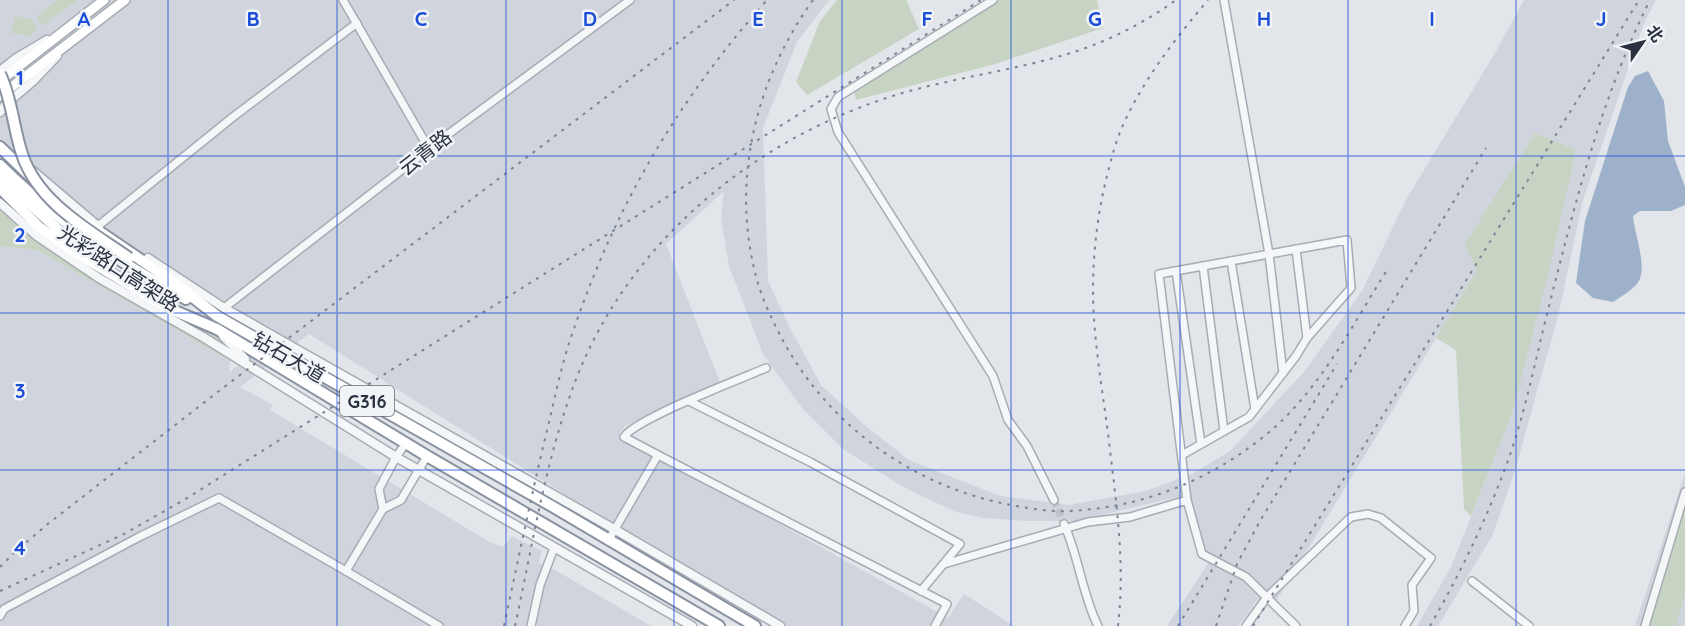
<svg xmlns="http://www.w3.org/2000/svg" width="1685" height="626" font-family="Quicksand,'Noto Sans SC',sans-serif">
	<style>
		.built { fill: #d0d4dc }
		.green { fill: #c7d4c3 }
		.water { fill: #9db2ca }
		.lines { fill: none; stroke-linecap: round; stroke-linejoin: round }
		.minor-tunnel { stroke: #bdc1c8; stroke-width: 7; stroke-dasharray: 7 3.5; stroke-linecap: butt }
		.minor-casing { stroke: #a7acb4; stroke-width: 10 }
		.tertiary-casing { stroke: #a7acb4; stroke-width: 11 }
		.secondary-casing { stroke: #a7acb4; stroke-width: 12 }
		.trunk-casing { stroke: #8992a1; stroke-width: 14 }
		.minor { stroke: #f4f6f8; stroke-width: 7 }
		.tertiary { stroke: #f4f6f8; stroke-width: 8 }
		.secondary { stroke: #fff; stroke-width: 9 }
		.trunk { stroke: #fff; stroke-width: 10 }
		.rail { stroke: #7b8494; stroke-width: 2; stroke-dasharray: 3 6; stroke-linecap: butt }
		.trunk-bridge-casing { stroke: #8992a1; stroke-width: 14; stroke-linecap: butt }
		.trunk-bridge { stroke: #fff; stroke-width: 10 }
		.grid { fill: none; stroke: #1d4ed8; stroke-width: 1.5; stroke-opacity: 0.55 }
		.labels { text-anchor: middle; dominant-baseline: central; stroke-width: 5; stroke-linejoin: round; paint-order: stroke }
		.shield { fill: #f1f4f7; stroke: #666c78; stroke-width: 1.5 }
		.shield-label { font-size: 18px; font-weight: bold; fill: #2a3242 }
		.street-label { font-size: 20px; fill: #2a3242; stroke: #f1f4f7 }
		.grid-label { font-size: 20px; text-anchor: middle; font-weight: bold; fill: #1d4ed8; stroke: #f1f4f7; stroke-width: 5; stroke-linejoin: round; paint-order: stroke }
	</style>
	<rect width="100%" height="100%" fill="#e2e5ea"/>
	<g class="built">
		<polygon points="0,0 829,0 797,42 763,128 768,281 790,328 821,385 867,427 909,460 1000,496 1069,505 1146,491 1192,474 1230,451 1304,372 1362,291 1407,198 1495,53 1524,0 1656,0 1644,23 1583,200 1558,316 1514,474 1492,536 1438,626 1417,626 1451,567 1512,414 1576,150 1535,133 1466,244 1477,271 1272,608 1258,599 1238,626 1167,626 1211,559 1202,554 1187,495 1075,521 1027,521 984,518 956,512 905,488 843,449 802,408 763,354 729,266 721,218 724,191 666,244 720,382 625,426 619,434 948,618 964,594 1014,626 779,626 553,487 309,334 240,387 273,405 270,410 488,541 503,547 512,536 542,551 539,563 555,570 651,626 0,626 0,246 37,250 230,361 229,372 281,335 228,306 217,316 58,202 0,147"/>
		<polygon points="1685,473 1685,626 1635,626"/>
	</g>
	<g class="green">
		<polygon points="58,0 78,0 42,26 36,17"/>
		<polygon points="837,0 906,0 919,29 807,95 796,82 820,21"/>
		<polygon points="996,0 1097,0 1103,28 995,64 856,100 853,88"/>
		<polygon points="16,16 31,19 38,29 29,36 11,33"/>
		<polygon points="1535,133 1576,150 1549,270 1512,414 1471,516 1464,509 1456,350 1436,338 1477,271 1465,244"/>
		<polygon points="0,197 27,223 126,288 242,350 230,361 37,250 0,246"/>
		<polygon points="1685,492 1685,595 1676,625 1680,626 1645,626"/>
	</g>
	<path class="water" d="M1648 71 1664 101 1668 141 1685 187V205L1671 211H1640L1633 216C1634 234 1650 271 1636 285 1630 291 1621 297 1613 302L1593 298 1576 283 1585 221 1628 87 1635 76Z"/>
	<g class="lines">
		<polyline class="minor-tunnel" points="1054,500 1064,524"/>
		<g class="minor-casing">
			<g id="minor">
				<polyline points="343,0 429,149"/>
				<polyline points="993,0 838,97 831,109 838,132 993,376 1008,420 1027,446 1054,500"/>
				<polyline points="1224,0 1269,254 1283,373"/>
				<polyline points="98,226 233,117 357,23"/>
				<polyline points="1296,249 1307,338"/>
				<polyline points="1231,261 1255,409"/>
				<polyline points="1203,266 1224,431"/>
				<polyline points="1176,271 1201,444"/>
				<polyline points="224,308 439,141 630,0"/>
				<polyline points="689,401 810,462 960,544 921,591"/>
				<path d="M658 455 624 437C635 419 740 379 766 368"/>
				<polyline points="1182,455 1249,417 1296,356 1307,338 1351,288 1347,240 1159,274 1187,500"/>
				<polyline points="383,509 379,489 396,457 406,443"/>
				<path d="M1064 524C1079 557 1082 594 1098 626"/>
				<polyline points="608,541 658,455 947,604 935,626"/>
				<polyline points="944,564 1088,522 1130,517 1187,500 1202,554 1246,577 1296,626"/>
				<polyline points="346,571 383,509 401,500 427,456"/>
				<polyline points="1472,581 1529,626"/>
				<polyline points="0,616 4,609 139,537 219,498 346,571 439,626"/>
				<polyline points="531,626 540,585 554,548"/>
				<polyline points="1246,626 1267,597 1351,517 1368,514 1381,518 1431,558 1412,585 1414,611 1405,626"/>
				<polyline points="1645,626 1685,492"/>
			</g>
		</g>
		<g class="tertiary-casing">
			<g id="tertiary">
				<polyline points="0,71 15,59 47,40"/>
				<polyline points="0,112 6,104 33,81 57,56"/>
				<polyline points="33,171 99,227"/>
				<polyline points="0,203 37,236 99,278 203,337 396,457 692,626"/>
				<polyline points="148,258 224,308 614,529 780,626"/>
				<polyline points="223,336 245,359"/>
			</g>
		</g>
		<g class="secondary-casing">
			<g id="secondary">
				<polyline points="0,81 104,0"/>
				<polyline points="0,96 125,0"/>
			</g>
		</g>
		<g class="trunk-casing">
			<g id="trunk">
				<polyline points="0,147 32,178"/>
				<path d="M0 165C55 220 118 262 186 299"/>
				<polyline points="0,177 62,233 94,256"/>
				<polyline points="0,188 39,227 73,251 168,308 217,329 427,456 719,626"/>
				<polyline points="88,224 172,281 217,316 550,505 755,626"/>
			</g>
		</g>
		<use href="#minor" class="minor"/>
		<use href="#tertiary" class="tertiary"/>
		<use href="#secondary" class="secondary"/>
		<use href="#trunk" class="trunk"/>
		<g class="rail">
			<path d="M813 0C755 81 730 182 757 280 762 299 772 319 781 337 827 424 911 485 1006 504 1026 508 1048 512 1068 511 1140 508 1206 482 1262 438 1317 395 1350 329 1387 270"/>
			<polyline points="0,567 16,551 49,523 219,391 734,0"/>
			<polyline points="0,591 124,534 184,500 981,0"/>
			<path d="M504 626C519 556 533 487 550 418 557 387 564 355 575 326 618 201 680 98 767 0"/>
			<path d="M515 626C532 548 544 468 571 393 622 246 753 138 899 94 953 78 1010 71 1064 55 1103 44 1143 24 1176 0"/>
			<path d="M1118 626C1125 566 1117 509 1110 450 1105 406 1097 363 1094 319 1091 274 1095 228 1105 184 1110 164 1115 142 1124 123 1145 77 1176 38 1208 0"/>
			<polyline points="1178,626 1337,364"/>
			<polyline points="1216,626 1237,564 1260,521 1486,148"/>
			<polyline points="1253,626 1639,0"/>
			<path d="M1430 626C1461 572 1488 516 1509 458 1524 414 1534 368 1545 322 1573 212 1599 102 1650 0"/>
		</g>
		<g class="trunk-bridge-casing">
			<path id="trunk-bridge" d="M0 74C12 99 13 127 22 154 38 203 89 230 129 258"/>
		</g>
		<use href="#trunk-bridge" class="trunk-bridge"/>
	</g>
	<path class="grid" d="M168 0V626M337 0V626M506 0V626M674 0V626M842 0V626M1011 0V626M1180 0V626M1348 0V626M1516 0V626M0 156H1685M0 313H1685M0 470H1685"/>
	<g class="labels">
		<rect class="shield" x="340" y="386" width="54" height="30" rx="4.5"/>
		<g class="shield-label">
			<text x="367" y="401">G316</text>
		</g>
		<g class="street-label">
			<text transform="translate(425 152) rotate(-38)">云青路</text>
			<text transform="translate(119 268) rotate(33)">光彩路口高架路</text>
			<text transform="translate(289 357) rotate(30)">钻石大道</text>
		</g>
	</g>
	<g class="grid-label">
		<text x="84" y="26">A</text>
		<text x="253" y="26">B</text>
		<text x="421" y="26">C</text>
		<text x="590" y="26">D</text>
		<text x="758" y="26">E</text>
		<text x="927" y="26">F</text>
		<text x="1095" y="26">G</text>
		<text x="1264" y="26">H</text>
		<text x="1432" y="26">I</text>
		<text x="1601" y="26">J</text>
		<text x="20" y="85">1</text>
		<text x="20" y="242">2</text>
		<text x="20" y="398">3</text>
		<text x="20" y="555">4</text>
	</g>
	<g transform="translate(1643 42) rotate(55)" stroke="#f1f4f7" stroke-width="4.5" paint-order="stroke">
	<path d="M0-4.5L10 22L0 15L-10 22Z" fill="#2a3242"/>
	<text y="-9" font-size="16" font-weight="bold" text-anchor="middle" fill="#2a3242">北</text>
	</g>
</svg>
